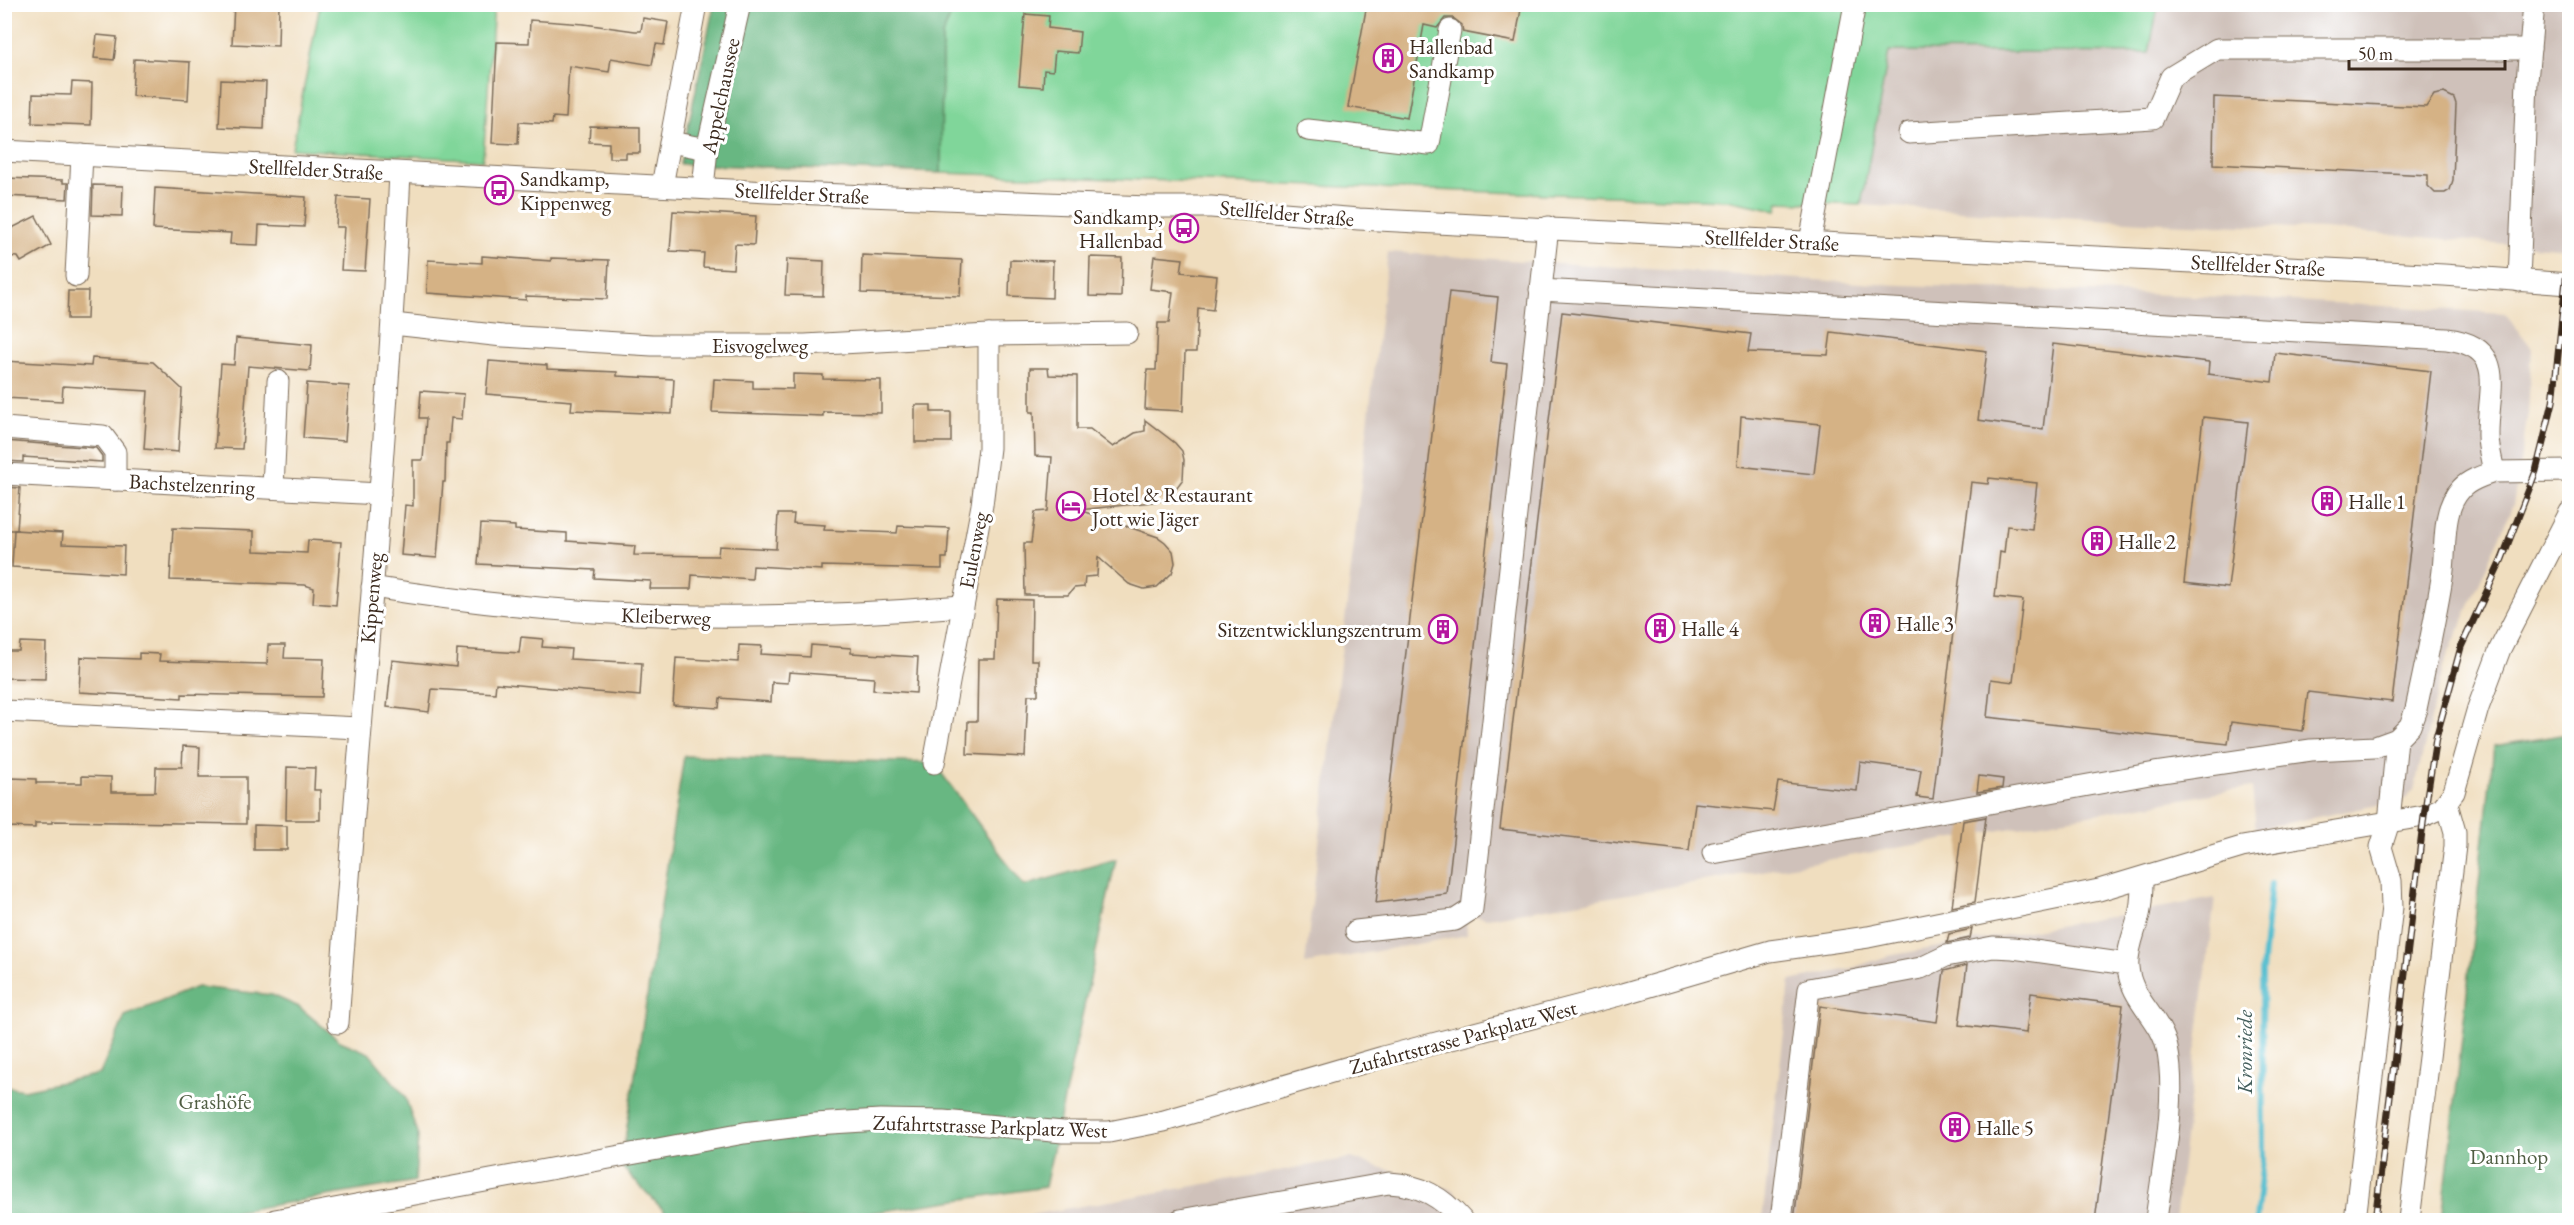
<svg xmlns="http://www.w3.org/2000/svg" width="2574" height="1225" font-family="'EB Garamond',serif">
	<style>
		.industrial { fill: #cfc1ba }
		.green { fill: #80d69a; stroke: #5e805c; stroke-width: 1.5 }
		.forest { fill: #68b782; stroke: #527050; stroke-width: 1.5 }
		.lines { fill: none; stroke-linecap: round; stroke-linejoin: round }
		.stream { stroke: #54becf; stroke-width: 6 }
		.building { fill: #d5b285; fill-rule: evenodd }
		.minor-casing { stroke: #7a6956; stroke-width: 23 }
		.minor { stroke: #fff; stroke-width: 21 }
		.rail-casing { stroke: #3b2a1e; stroke-width: 7 }
		.rail { stroke: #fff; stroke-width: 4.5; stroke-dasharray: 14; stroke-linecap: butt }
		.labels { text-anchor: middle; dominant-baseline: central; stroke-width: 6; stroke-linejoin: round; paint-order: stroke }
		.poi-label { font-size: 21px; fill: #3b2a1e; stroke: #fff; text-anchor: start }
		.street-label { font-size: 21px; fill: #3b2a1e; stroke: #fff }
		.park-label { font-size: 21px; fill: #505e43; stroke: #fff }
		.water-label { font-size: 22px; font-style: italic; fill: #445e5c; stroke: #fff }
	</style>
	<rect width="100%" height="100%" fill="#fff"/>
	<filter id="ink" filterUnits="userSpaceOnUse"><feTurbulence type="fractalNoise" baseFrequency=".0167" numOctaves="2"/><feDisplacementMap in="SourceGraphic" scale="12" xChannelSelector="R" yChannelSelector="G"/><feConvolveMatrix kernelMatrix="1 2 1 2 8 2 1 2 1" color-interpolation-filters="sRGB"/></filter>
	<filter id="wash" filterUnits="userSpaceOnUse"><feTurbulence type="fractalNoise" baseFrequency=".008" numOctaves="4" result="noise"/><feDisplacementMap in="SourceGraphic" scale="24" xChannelSelector="R" yChannelSelector="G"/><feGaussianBlur stdDeviation="1.35" result="paint"/><feColorMatrix in="noise" values="0 0 0 0 0 0 0 0 0 0 0 0 0 0 0 0 0 1.4 0 .05"/><feComposite in="paint" operator="in"/></filter>
	<g filter="url(#wash)">
		<rect width="100%" height="100%" fill="#f0debf"/>
		<g class="industrial">
			<polygon points="2158,5 2569,5 2569,249 2324,229 2161,223 1861,205 1889,50 2149,53"/>
			<polygon points="1388,252 1876,284 2223,297 2505,313 2532,348 2528,413 2513,505 2444,664 2414,790 2404,800 2256,829 2252,787 1488,918 1466,915 1467,935 1305,964"/>
			<polygon points="2215,898 2175,1220 1762,1220 1790,981 1849,969 1888,956"/>
			<polygon points="1351,1158 1453,1190 1475,1220 1003,1220"/>
		</g>
		<g class="green">
			<polygon points="1016,4 1041,7 1118,4 2158,5 2149,53 1889,51 1861,205 1779,202 1777,210 1727,200 941,173 942,36 955,5"/>
			<polygon points="320,5 494,5 483,160 292,149"/>
		</g>
		<g class="forest">
			<polygon points="714,5 955,5 942,36 941,173 680,164"/>
			<polygon points="2569,734 2569,1220 2442,1220 2494,746"/>
			<polygon points="684,756 934,763 1024,886 1116,859 1045,1187 822,1220 673,1220 621,1166"/>
			<polygon points="197,987 272,995 299,1007 340,1041 369,1053 405,1096 418,1136 415,1181 186,1220 5,1220 5,1087 24,1090 100,1074 125,1016"/>
		</g>
		<g class="lines">
			<polyline class="stream" points="2256,1220 2263,1160 2262,971 2271,884"/>
		</g>
		<g id="blocks">
			<g class="building">
				<polygon points="234,4 279,4 278,46 232,44"/>
				<polygon points="1367,4 1522,4 1515,42 1463,32 1462,25 1453,18 1445,18 1437,28 1424,25 1407,118 1348,107"/>
				<polygon points="1025,14 1049,16 1048,28 1080,32 1078,53 1055,51 1053,71 1044,70 1043,87 1019,85"/>
				<polygon points="643,18 668,22 664,45 656,44 652,65 611,58 609,72 569,66 566,118 553,117 552,124 519,122 518,144 492,143 497,42 529,43 530,20 584,24 635,31 641,31"/>
				<polygon points="97,35 117,37 114,60 94,58"/>
				<polygon points="134,59 190,62 188,100 132,96"/>
				<polygon points="221,80 266,82 264,129 219,127"/>
				<polygon points="72,82 92,83 91,125 32,123 33,94 71,95"/>
				<polygon points="2444,93 2454,98 2456,104 2453,180 2450,190 2445,193 2435,193 2428,186 2428,175 2213,164 2214,97 2426,107 2434,95"/>
				<polygon points="590,126 640,127 640,153 626,153 626,158 609,158 609,143 589,142"/>
				<polygon points="4,178 63,180 63,183 68,183 67,199 4,196"/>
				<polygon points="93,185 123,186 122,216 92,215"/>
				<polygon points="155,188 306,197 304,227 259,225 258,245 230,244 231,233 153,229"/>
				<polygon points="338,197 370,199 365,271 341,270 344,227 336,227"/>
				<polygon points="673,211 756,216 754,245 735,244 733,269 703,267 704,253 670,251"/>
				<polygon points="36,216 51,245 21,262 18,257 4,256 4,232"/>
				<polygon points="862,255 962,260 960,296 861,293"/>
				<polygon points="482,256 551,261 551,258 609,260 607,299 526,296 526,300 427,293 428,260 482,263"/>
				<polygon points="1154,256 1183,259 1181,272 1217,276 1213,310 1198,308 1196,352 1185,352 1183,411 1145,409 1147,370 1156,370 1158,323 1169,323 1173,292 1150,289"/>
				<polygon points="1090,257 1122,258 1121,297 1089,296"/>
				<polygon points="787,259 824,261 823,296 785,295"/>
				<polygon points="1010,260 1053,261 1052,298 1009,296"/>
				<polygon points="68,291 88,291 87,319 67,319"/>
				<polygon points="1449,292 1498,297 1491,362 1507,364 1447,894 1376,903"/>
				<path d="M1562 312 1751 334 1748 352 1828 355 1831 332 1987 351 1978 420 2043 429 2053 344 2209 362 2208 374 2272 382 2275 353 2431 371 2392 702 2308 692 2303 731 2231 722 2228 744 1987 717 1991 679 2013 682 2023 600 1995 597 2000 552 2004 553 2007 526 2032 529 2037 483 1989 478 1988 484 1971 482 1933 799 1917 797 1921 770 1860 762 1857 791 1778 782 1773 811 1695 803 1689 851 1500 829ZM1741 416 1820 424 1814 474 1738 466ZM2203 417 2248 422 2228 588 2184 583Z"/>
				<polygon points="236,338 312,345 310,371 248,366 242,449 215,448 221,364 234,365"/>
				<polygon points="92,358 153,362 182,389 178,452 144,449 148,391 63,386 62,401 4,398 4,361 91,366"/>
				<polygon points="489,361 547,365 547,369 617,372 617,376 674,379 672,414 571,410 572,401 486,394"/>
				<polygon points="1030,368 1048,368 1049,375 1077,376 1077,429 1090,429 1113,447 1135,433 1145,431 1145,420 1175,443 1182,451 1184,460 1183,479 1171,495 1161,501 1079,510 1158,537 1165,542 1173,551 1175,563 1172,573 1157,587 1144,589 1129,584 1098,557 1097,576 1085,577 1084,587 1074,588 1068,595 1025,595 1024,543 1031,543 1035,512 1048,511 1052,457 1035,456 1034,412 1030,412"/>
				<polygon points="793,374 823,375 823,379 881,380 881,413 823,412 823,416 712,412 714,379 753,381 753,388 793,389"/>
				<polygon points="307,383 349,386 345,441 303,438"/>
				<polygon points="421,391 464,394 462,419 451,418 449,443 446,443 445,482 443,482 437,558 401,555 405,505 413,506 413,460 423,460 426,418 419,418"/>
				<polygon points="915,405 931,405 931,412 951,412 951,442 915,442"/>
				<polygon points="4,441 96,448 102,456 102,462 23,457 23,462 4,461"/>
				<polygon points="4,487 20,488 17,530 4,530"/>
				<polygon points="778,514 794,514 793,523 825,525 824,530 897,533 898,526 949,528 947,558 942,558 942,569 822,566 822,570 753,566 752,579 692,575 691,589 650,589 651,581 594,578 595,570 478,564 481,524 515,526 515,530 567,533 567,541 635,546 634,555 718,556 719,546 776,549"/>
				<polygon points="173,528 254,531 254,551 307,553 308,540 341,542 336,605 313,603 314,588 305,585 170,580"/>
				<polygon points="14,530 63,533 62,544 124,546 123,574 12,567"/>
				<polygon points="997,599 1032,600 1031,660 1038,660 1038,695 1028,695 1025,757 967,754 968,721 977,721 978,659 995,659"/>
				<polygon points="521,637 543,639 542,647 571,649 570,659 642,663 640,696 496,683 495,693 432,689 429,712 387,707 392,660 456,667 457,649 519,653"/>
				<polygon points="20,642 46,643 45,679 4,678 5,651 19,651"/>
				<polygon points="268,645 285,645 284,658 324,659 322,697 182,694 182,698 79,692 81,657 139,659 139,653 160,654 159,661 267,664"/>
				<polygon points="739,645 762,646 761,654 810,657 811,645 851,648 851,653 918,657 916,693 873,690 874,678 789,672 788,683 772,682 771,702 720,698 719,708 673,705 676,658 738,662"/>
				<polygon points="183,746 200,747 199,777 246,777 246,824 52,821 52,823 35,823 35,828 8,827 8,823 4,823 4,782 10,782 11,778 36,779 36,783 82,783 82,776 111,777 111,792 155,792 156,767 182,767"/>
				<polygon points="287,767 315,768 314,790 320,790 320,820 286,820"/>
				<polygon points="1979,776 2003,779 2002,788 1977,792"/>
				<polygon points="1986,817 1975,902 1952,907 1963,821"/>
				<polygon points="254,825 287,826 287,850 254,850"/>
				<polygon points="1972,929 1970,938 1947,943 1949,934"/>
				<polygon points="1967,965 1959,1025 2026,1033 2031,993 2123,1005 2095,1221 1794,1221 1820,1006 1937,1022 1944,971"/>
			</g>
		</g>
	</g>
	<g filter="url(#ink)">
		<use href="#blocks" fill-opacity="0" stroke="#7a6956" stroke-width="1.5"/>
		<g class="lines">
			<g class="minor-casing">
				<g id="minor">
					<polyline points="1308,130 1429,144 1450,30"/>
					<polyline points="1909,133 2153,118 2171,77 2217,49 2530,49"/>
					<polyline points="670,142 707,149"/>
					<polyline points="4,151 768,192 1148,207 1211,207 1359,219 2444,275 2570,284"/>
					<polyline points="662,186 696,4"/>
					<polyline points="703,188 707,149 740,4"/>
					<polyline points="1810,242 1855,4"/>
					<polyline points="76,276 82,155"/>
					<polyline points="2519,281 2527,81 2534,4"/>
					<path d="M1540 290 2447 339C2510 347 2487 391 2488 436 2488 448 2492 460 2494 472 2482 476 2469 480 2461 489 2440 511 2447 550 2442 578 2435 622 2425 666 2416 709L2410 726 2397 739 2375 747 2311 750 2155 773 1713 853"/>
					<polyline points="393,324 503,336 652,345 805,345 989,335 1127,333"/>
					<polyline points="4,428 103,436 115,452 115,480"/>
					<polyline points="2494,472 2570,471"/>
					<polyline points="4,474 380,494"/>
					<polyline points="273,488 278,381"/>
					<path d="M372 587C572 620 760 623 962 606"/>
					<polyline points="4,711 359,728"/>
					<polyline points="934,763 982,505 989,448 989,335"/>
					<path d="M2142 878C2142 888 2142 899 2140 910 2137 928 2126 949 2128 967 2130 999 2161 1018 2167 1048 2178 1098 2162 1170 2156 1220"/>
					<polyline points="1356,931 1455,920 1472,909 1548,227"/>
					<path d="M338 1023C358 740 387 457 400 173"/>
					<polyline points="275,1220 744,1133 815,1124 880,1120 943,1121 1063,1132 1109,1132 1164,1121 1383,1057 1623,994 1770,951 1868,937 2099,890 2242,847 2424,816 2442,808 2454,792 2478,708 2500,649 2570,512"/>
					<path d="M1180 1220 1389 1183C1421 1185 1442 1197 1462 1220"/>
					<polyline points="1781,1220 1809,989 1921,968 1946,956 1993,947 2013,948 2127,964"/>
					<polyline points="2355,1220 2392,907 2391,881 2381,847 2389,822 2397,739"/>
					<polyline points="2409,1220 2455,846 2455,832 2447,804"/>
				</g>
			</g>
			<use href="#minor" class="minor"/>
			<g class="rail-casing">
				<polyline id="rail" points="2375,1220 2424,816 2436,738 2461,647 2502,559 2536,471 2553,402 2570,242"/>
			</g>
			<use href="#rail" class="rail"/>
		</g>
	</g>
	<defs>
		<g id="building-ring" transform="scale(1.5)"><circle r="9.5" fill="#fff" stroke="#b5179e" stroke-width="1.5"/><path d="M-4-6H4V6H1V3H-1V6H-4ZM-2.5-4.3h1.7v1.8h-1.7ZM.8-4.3h1.7v1.8H.8ZM-2.5-1h1.7V.8h-1.7ZM.8-1h1.7V.8H.8Z" fill="#b5179e"/></g>
		<g id="bus-ring" transform="scale(1.5)"><circle r="9.5" fill="#fff" stroke="#b5179e" stroke-width="1.5"/><path d="M-5-6H5V4H4V6H2V4H-2V6H-4V4H-5ZM-3.5-4V0h7V-4ZM-3.5 1.2v1.5H-2V1.2ZM2 1.2v1.5H3.5V1.2Z" fill="#b5179e"/></g>
		<g id="hotel-ring" transform="scale(1.5)"><circle r="9.5" fill="#fff" stroke="#b5179e" stroke-width="1.5"/><path d="M-6-4.5h1.5V1H6V5H4.5V3h-9V5H-6ZM-4 0a1.8 1.8 0 1 1 3.6 0ZM.5 0V-2.5h3Q6-2.5 6 0Z" fill="#b5179e"/></g>
	</defs>
	<g fill-rule="evenodd">
		<use href="#building-ring" x="1388" y="58"/>
		<use href="#bus-ring" x="499" y="190"/>
		<use href="#bus-ring" x="1184" y="228"/>
		<use href="#building-ring" x="2327" y="501"/>
		<use href="#hotel-ring" x="1071" y="506"/>
		<use href="#building-ring" x="2097" y="541"/>
		<use href="#building-ring" x="1875" y="623"/>
		<use href="#building-ring" x="1660" y="628"/>
		<use href="#building-ring" x="1443" y="629"/>
		<use href="#building-ring" x="1955" y="1127"/>
	</g>
	<g class="labels">
		<g class="poi-label">
			<text x="1409" y="46">Hallenbad<tspan x="1409" dy="24">Sandkamp</tspan></text>
			<text x="520" y="178">Sandkamp,<tspan x="520" dy="24">Kippenweg</tspan></text>
			<text x="1163" y="216" text-anchor="end">Sandkamp,<tspan x="1163" dy="24">Hallenbad</tspan></text>
			<text x="1092" y="494">Hotel &amp; Restaurant<tspan x="1092" dy="24">Jott wie Jäger</tspan></text>
			<text x="2348" y="501">Halle 1</text>
			<text x="2118" y="541">Halle 2</text>
			<text x="1896" y="623">Halle 3</text>
			<text x="1681" y="628">Halle 4</text>
			<text x="1422" y="629" text-anchor="end">Sitzentwicklungszentrum</text>
			<text x="1976" y="1127">Halle 5</text>
		</g>
		<g class="street-label">
			<text transform="translate(720 96) rotate(-78)">Appelchaussee</text>
			<text transform="translate(316 169) rotate(3)">Stellfelder Straße</text>
			<text transform="translate(802 193) rotate(3)">Stellfelder Straße</text>
			<text transform="translate(1287 213) rotate(5)">Stellfelder Straße</text>
			<text transform="translate(1772 240) rotate(3)">Stellfelder Straße</text>
			<text transform="translate(2258 265) rotate(3)">Stellfelder Straße</text>
			<text x="760" y="345">Eisvogelweg</text>
			<text transform="translate(192 484) rotate(3)">Bachstelzenring</text>
			<text transform="translate(973 550) rotate(-79)">Eulenweg</text>
			<text transform="translate(371 598) rotate(-85)">Kippenweg</text>
			<text transform="translate(666 616) rotate(2)">Kleiberweg</text>
			<text transform="translate(1463 1037) rotate(-15)">Zufahrtstrasse Parkplatz West</text>
			<text transform="translate(990 1126) rotate(2)">Zufahrtstrasse Parkplatz West</text>
		</g>
		<g class="park-label">
			<text x="215" y="1101">Grashöfe</text>
			<text x="2509" y="1156">Dannhop</text>
		</g>
		<g class="water-label">
			<text transform="translate(2244 1052) rotate(-90)">Kronriede</text>
		</g>
	</g>
	<rect width="2574" height="1225" fill="none" stroke="#fff" stroke-width="24"/>
	<path d="M2349 60v9h156v-9" fill="none" stroke="#3b2a1e" stroke-width="3"/>
	<text x="2358" y="60" font-size="18" fill="#3b2a1e" stroke="#ffffff" stroke-width="4.5" paint-order="stroke">50 m</text>
</svg>
